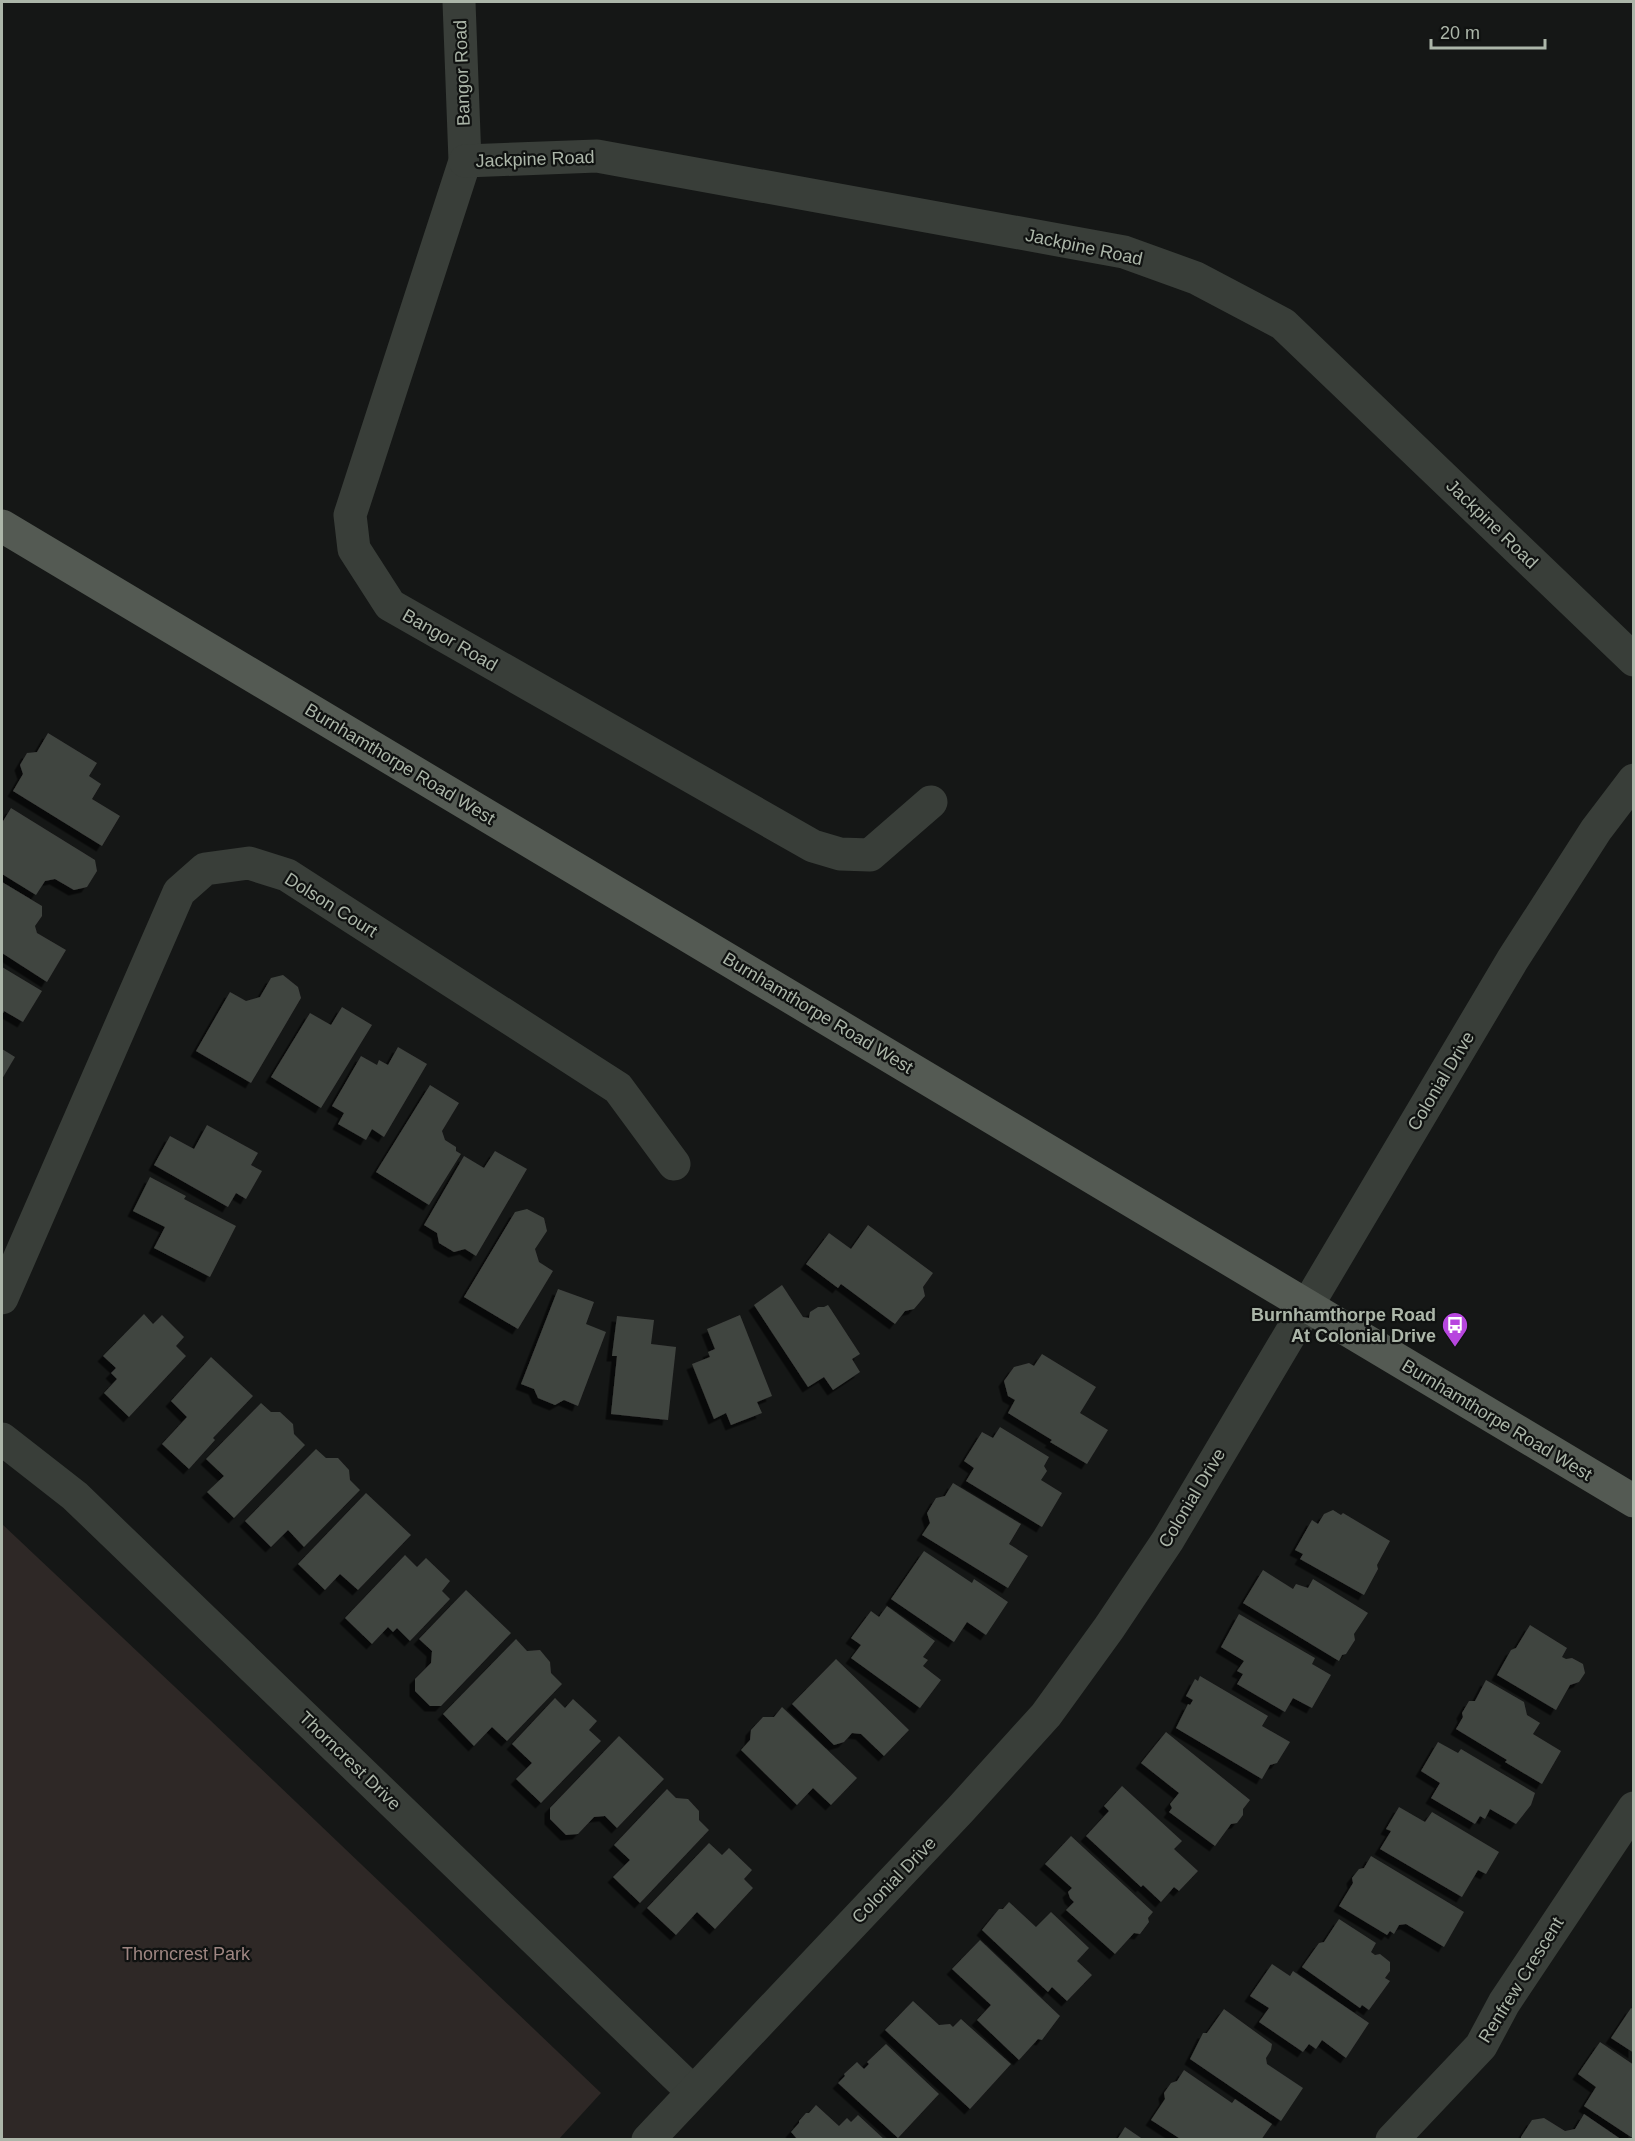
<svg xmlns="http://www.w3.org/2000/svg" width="1635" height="2141" font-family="Arial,sans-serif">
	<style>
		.green { fill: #2e2826 }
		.building { fill: #414440; filter: url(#shadow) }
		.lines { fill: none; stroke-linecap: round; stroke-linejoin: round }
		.minor { stroke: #393e39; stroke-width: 33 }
		.major { stroke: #545a53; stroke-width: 33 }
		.labels { text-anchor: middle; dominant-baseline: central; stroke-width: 4.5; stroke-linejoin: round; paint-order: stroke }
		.street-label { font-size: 18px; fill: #acb6a9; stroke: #101211 }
		.poi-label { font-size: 18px; font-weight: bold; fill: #acb6a9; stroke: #101211; text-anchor: end }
		.park-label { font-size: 18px; fill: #9f8682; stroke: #101211 }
	</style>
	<defs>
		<filter id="shadow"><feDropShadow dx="-5.5" dy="5.5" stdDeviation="0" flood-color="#0009"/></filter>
	</defs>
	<rect width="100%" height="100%" fill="#151716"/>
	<polygon class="green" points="2,1524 210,1720 601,2093 559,2139 2,2139"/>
	<g class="building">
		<polygon points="48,733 97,763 89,776 101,784 92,799 120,816 102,846 13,791 23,774 20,765 27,753 37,752"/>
		<polygon points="11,808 95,860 97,871 87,887 74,890 55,879 45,881 36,895 2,874 2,823"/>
		<polygon points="2,882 42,906 42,916 35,926 37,933 66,950 47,982 2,953"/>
		<polygon points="2,967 42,991 23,1022 4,1011 2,1016"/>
		<polygon points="283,975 298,987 301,998 251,1083 196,1051 230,992 246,1001 260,997 271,978"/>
		<polygon points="342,1007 372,1025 321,1108 271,1077 310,1013 331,1025"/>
		<polygon points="398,1047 427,1064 384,1137 372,1129 366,1140 338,1124 344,1113 332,1106 361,1056 377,1065 379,1060 388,1065"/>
		<polygon points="2,1049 15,1057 2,1079"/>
		<polygon points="430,1085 459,1103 442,1131 445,1140 456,1147 456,1151 461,1154 429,1205 376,1172"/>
		<polygon points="207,1125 258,1153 251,1165 262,1171 246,1199 236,1193 228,1207 154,1165 170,1136 194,1149"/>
		<polygon points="495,1151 527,1169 476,1256 465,1249 454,1252 439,1243 437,1233 424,1225 464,1156 484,1168"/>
		<polygon points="150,1177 186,1196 184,1199 236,1226 210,1277 154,1248 165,1227 133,1211"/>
		<polygon points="527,1209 544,1218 547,1231 535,1249 539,1262 553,1271 518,1329 464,1297 515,1212"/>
		<polygon points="868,1225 933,1273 923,1287 925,1296 914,1309 905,1311 895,1324 841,1284 838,1288 806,1264 829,1233 851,1249"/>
		<polygon points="782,1285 803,1317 809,1318 810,1312 818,1307 824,1307 828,1305 860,1354 852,1359 860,1372 833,1390 824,1377 808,1387 754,1305"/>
		<polygon points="558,1289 594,1302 586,1324 606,1332 578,1406 564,1400 555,1405 538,1398 534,1389 521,1384"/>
		<polygon points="144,1314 153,1324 162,1315 184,1337 176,1346 186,1356 129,1417 104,1393 117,1379 111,1373 116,1368 103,1356"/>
		<polygon points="740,1315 772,1396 757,1402 762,1413 731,1425 726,1413 714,1419 692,1364 710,1357 708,1352 715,1349 707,1329"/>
		<polygon points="617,1316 654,1320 651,1344 676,1347 668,1420 611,1414 617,1356 612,1356"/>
		<polygon points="1042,1354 1096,1387 1080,1413 1108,1430 1087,1464 1050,1442 1052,1440 1008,1413 1015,1400 1008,1396 1004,1381 1014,1367 1029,1363 1034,1366"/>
		<polygon points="211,1357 253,1396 213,1438 215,1440 189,1469 162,1444 187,1417 171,1401"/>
		<polygon points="261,1403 271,1412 280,1412 293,1424 294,1434 305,1445 234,1518 207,1492 224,1476 206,1459"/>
		<polygon points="1000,1427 1049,1457 1044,1466 1047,1471 1041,1480 1062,1493 1042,1527 966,1481 974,1468 964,1461 982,1432 993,1438"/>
		<polygon points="316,1449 326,1458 338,1458 349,1470 350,1480 360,1490 304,1547 288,1530 271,1547 245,1521"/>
		<polygon points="953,1483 1021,1524 1009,1544 1028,1556 1008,1588 922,1535 930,1523 927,1513 936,1498 945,1496"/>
		<polygon points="366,1493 411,1535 358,1590 340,1574 325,1590 298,1564"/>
		<polygon points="1333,1510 1341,1515 1343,1513 1390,1541 1377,1565 1378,1569 1364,1595 1300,1559 1303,1554 1295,1550 1312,1520 1318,1524 1324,1514"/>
		<polygon points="924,1551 972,1583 974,1579 1008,1602 986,1635 967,1622 954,1642 891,1599"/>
		<polygon points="405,1555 417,1567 426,1558 450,1581 442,1591 450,1599 410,1641 397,1628 393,1632 388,1627 372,1644 345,1618"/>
		<polygon points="1263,1570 1293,1589 1296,1584 1308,1588 1313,1579 1368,1613 1354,1634 1355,1640 1346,1654 1342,1655 1339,1661 1243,1603"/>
		<polygon points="466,1590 511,1633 441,1706 430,1706 415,1691 415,1679 431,1663 432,1651 419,1639"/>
		<polygon points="887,1606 935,1641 923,1657 928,1660 923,1666 941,1680 920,1708 851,1658 861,1645 851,1638 871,1611 879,1617"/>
		<polygon points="1239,1614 1315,1658 1312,1664 1331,1675 1312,1708 1293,1698 1285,1712 1237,1684 1243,1674 1237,1671 1244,1661 1221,1647"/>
		<polygon points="1530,1625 1567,1648 1562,1657 1566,1659 1572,1658 1583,1664 1585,1673 1579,1682 1570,1685 1556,1710 1497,1675 1511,1650 1516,1648"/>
		<polygon points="516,1639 527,1651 540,1650 550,1662 551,1673 562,1684 507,1741 492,1727 474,1746 443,1714"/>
		<polygon points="836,1659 909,1730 884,1756 861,1734 852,1733 844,1742 834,1745 792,1704"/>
		<polygon points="1200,1676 1268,1716 1262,1726 1290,1742 1277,1763 1270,1765 1262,1779 1176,1728 1188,1704 1190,1705 1193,1700 1186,1696 1195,1679 1198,1681"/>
		<polygon points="1486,1680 1524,1702 1527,1715 1540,1723 1533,1734 1561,1751 1542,1784 1505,1762 1507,1760 1456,1729 1463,1717 1462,1713 1469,1701 1475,1701"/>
		<polygon points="555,1698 565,1708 573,1699 597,1721 589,1730 601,1741 541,1803 516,1779 532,1763 512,1744"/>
		<polygon points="782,1707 857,1778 831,1805 813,1788 797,1805 741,1750 750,1740 751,1730 763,1717 774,1717"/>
		<polygon points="1166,1732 1250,1800 1243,1809 1243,1815 1237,1823 1231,1824 1215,1846 1169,1812 1172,1808 1170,1804 1179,1793 1141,1763"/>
		<polygon points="619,1736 664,1779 617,1828 605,1816 594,1817 578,1834 566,1835 550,1819 550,1808"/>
		<polygon points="1438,1742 1458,1753 1461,1749 1535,1793 1531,1805 1516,1824 1490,1809 1485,1819 1480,1816 1475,1824 1431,1798 1440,1783 1421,1771"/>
		<polygon points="1122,1786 1182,1841 1174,1849 1198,1871 1179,1891 1174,1887 1161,1902 1143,1885 1141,1887 1086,1836 1109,1811 1104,1806"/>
		<polygon points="667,1789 676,1798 688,1799 699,1811 699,1820 709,1830 640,1903 613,1877 630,1860 614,1845"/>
		<polygon points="1399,1807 1425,1822 1432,1812 1499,1852 1486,1874 1478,1870 1462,1897 1380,1849 1391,1831 1386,1829"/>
		<polygon points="1071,1836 1153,1912 1148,1918 1149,1922 1140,1934 1134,1933 1115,1954 1066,1910 1074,1902 1070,1898 1068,1892 1072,1888 1045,1864"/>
		<polygon points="709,1843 722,1855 729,1848 752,1870 744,1879 753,1888 715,1929 697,1912 676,1935 647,1908"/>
		<polygon points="1371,1856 1464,1912 1444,1947 1406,1924 1399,1925 1394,1934 1390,1931 1387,1935 1339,1906 1353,1883 1352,1878 1359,1869 1364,1868"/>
		<polygon points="1009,1902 1036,1927 1051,1912 1089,1948 1077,1961 1092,1975 1067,2001 1052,1987 1048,1992 982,1930 999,1909 1003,1909"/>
		<polygon points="1339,1919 1376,1943 1371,1952 1375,1955 1380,1954 1390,1962 1390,1971 1385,1978 1390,1981 1369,2010 1362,2005 1360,2008 1302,1967 1319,1943 1324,1942"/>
		<polygon points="980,1940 1060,2016 1042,2040 1038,2039 1019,2060 977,2020 991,2005 952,1969"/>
		<polygon points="1272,1964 1290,1976 1293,1971 1369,2023 1346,2058 1322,2040 1316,2049 1309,2044 1303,2052 1259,2022 1269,2008 1250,1996"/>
		<polygon points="913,2001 939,2025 950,2024 953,2027 961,2019 1011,2064 970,2109 885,2030"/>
		<polygon points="1631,2008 1634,2010 1634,2053 1611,2038"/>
		<polygon points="1224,2009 1272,2044 1271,2050 1266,2058 1267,2064 1303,2088 1281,2121 1190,2059 1203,2033 1207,2033"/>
		<polygon points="1600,2042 1634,2065 1634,2139 1584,2106 1596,2087 1578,2074"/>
		<polygon points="886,2044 939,2094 898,2138 838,2083 845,2076 844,2074 857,2062 864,2069 869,2064 867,2062"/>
		<polygon points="1184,2070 1232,2103 1235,2099 1272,2124 1261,2140 1182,2140 1151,2120 1165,2099 1164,2093 1171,2083 1177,2081"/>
		<polygon points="816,2105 839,2126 847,2118 851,2122 858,2115 885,2140 798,2140 791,2132 799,2123 799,2121 806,2113 809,2113"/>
		<polygon points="1584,2114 1622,2140 1521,2140 1521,2137 1532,2120 1544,2118 1565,2131 1575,2129"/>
		<polygon points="1125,2127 1144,2140 1117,2140"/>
	</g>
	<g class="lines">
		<g class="minor">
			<polyline points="459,2 465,161 350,515 354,549 390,605 813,846 840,854 870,855 931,802"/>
			<polyline points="465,161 597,156 1124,252 1196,278 1283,324 1634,660"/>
			<polyline points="2,1298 179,892 205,869 249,863 287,875 618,1088 674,1164"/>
			<polyline points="2,1439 75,1496 692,2091"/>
			<polyline points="648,2140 960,1810 1046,1715 1109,1628 1168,1540 1513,959 1596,830 1634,780"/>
			<polyline points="1392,2140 1481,2046 1504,2003 1634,1808"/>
		</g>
		<polyline class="major" points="2,526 1634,1501"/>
	</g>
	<defs>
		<g id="bus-pin" transform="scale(1.35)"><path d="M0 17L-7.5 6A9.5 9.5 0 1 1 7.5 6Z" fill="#b746de" stroke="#101211"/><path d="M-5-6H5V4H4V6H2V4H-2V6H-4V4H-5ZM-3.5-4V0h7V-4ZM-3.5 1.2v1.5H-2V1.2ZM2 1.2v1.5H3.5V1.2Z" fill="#fff"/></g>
	</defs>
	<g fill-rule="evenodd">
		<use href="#bus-pin" x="1455" y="1325"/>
	</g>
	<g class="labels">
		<g class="street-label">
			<text transform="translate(462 73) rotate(-92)">Bangor Road</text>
			<text transform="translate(535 159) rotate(-2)">Jackpine Road</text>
			<text transform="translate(1084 247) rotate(12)">Jackpine Road</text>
			<text transform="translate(1492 524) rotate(44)">Jackpine Road</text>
			<text transform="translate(450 640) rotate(30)">Bangor Road</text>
			<text transform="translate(400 764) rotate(31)">Burnhamthorpe Road West</text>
			<text transform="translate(331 905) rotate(32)">Dolson Court</text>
			<text transform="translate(818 1013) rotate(31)">Burnhamthorpe Road West</text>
			<text transform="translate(1441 1081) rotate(-59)">Colonial Drive</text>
			<text transform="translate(1497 1420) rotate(31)">Burnhamthorpe Road West</text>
			<text transform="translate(1192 1498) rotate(-59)">Colonial Drive</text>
			<text transform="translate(350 1761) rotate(44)">Thorncrest Drive</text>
			<text transform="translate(894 1880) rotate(-46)">Colonial Drive</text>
			<text transform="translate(1521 1980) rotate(-58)">Renfrew Crescent</text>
		</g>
		<g class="poi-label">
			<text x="1436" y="1315">Burnhamthorpe Road<tspan x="1436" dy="21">At Colonial Drive</tspan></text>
		</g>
		<g class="park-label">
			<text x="186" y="1954">Thorncrest Park</text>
		</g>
	</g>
	<rect width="1635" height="2141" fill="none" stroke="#acb6a9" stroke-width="6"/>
	<path d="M1431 39v9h114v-9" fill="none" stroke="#acb6a9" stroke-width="3"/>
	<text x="1440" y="39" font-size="18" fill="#acb6a9" stroke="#101211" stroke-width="4.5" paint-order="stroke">20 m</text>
</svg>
